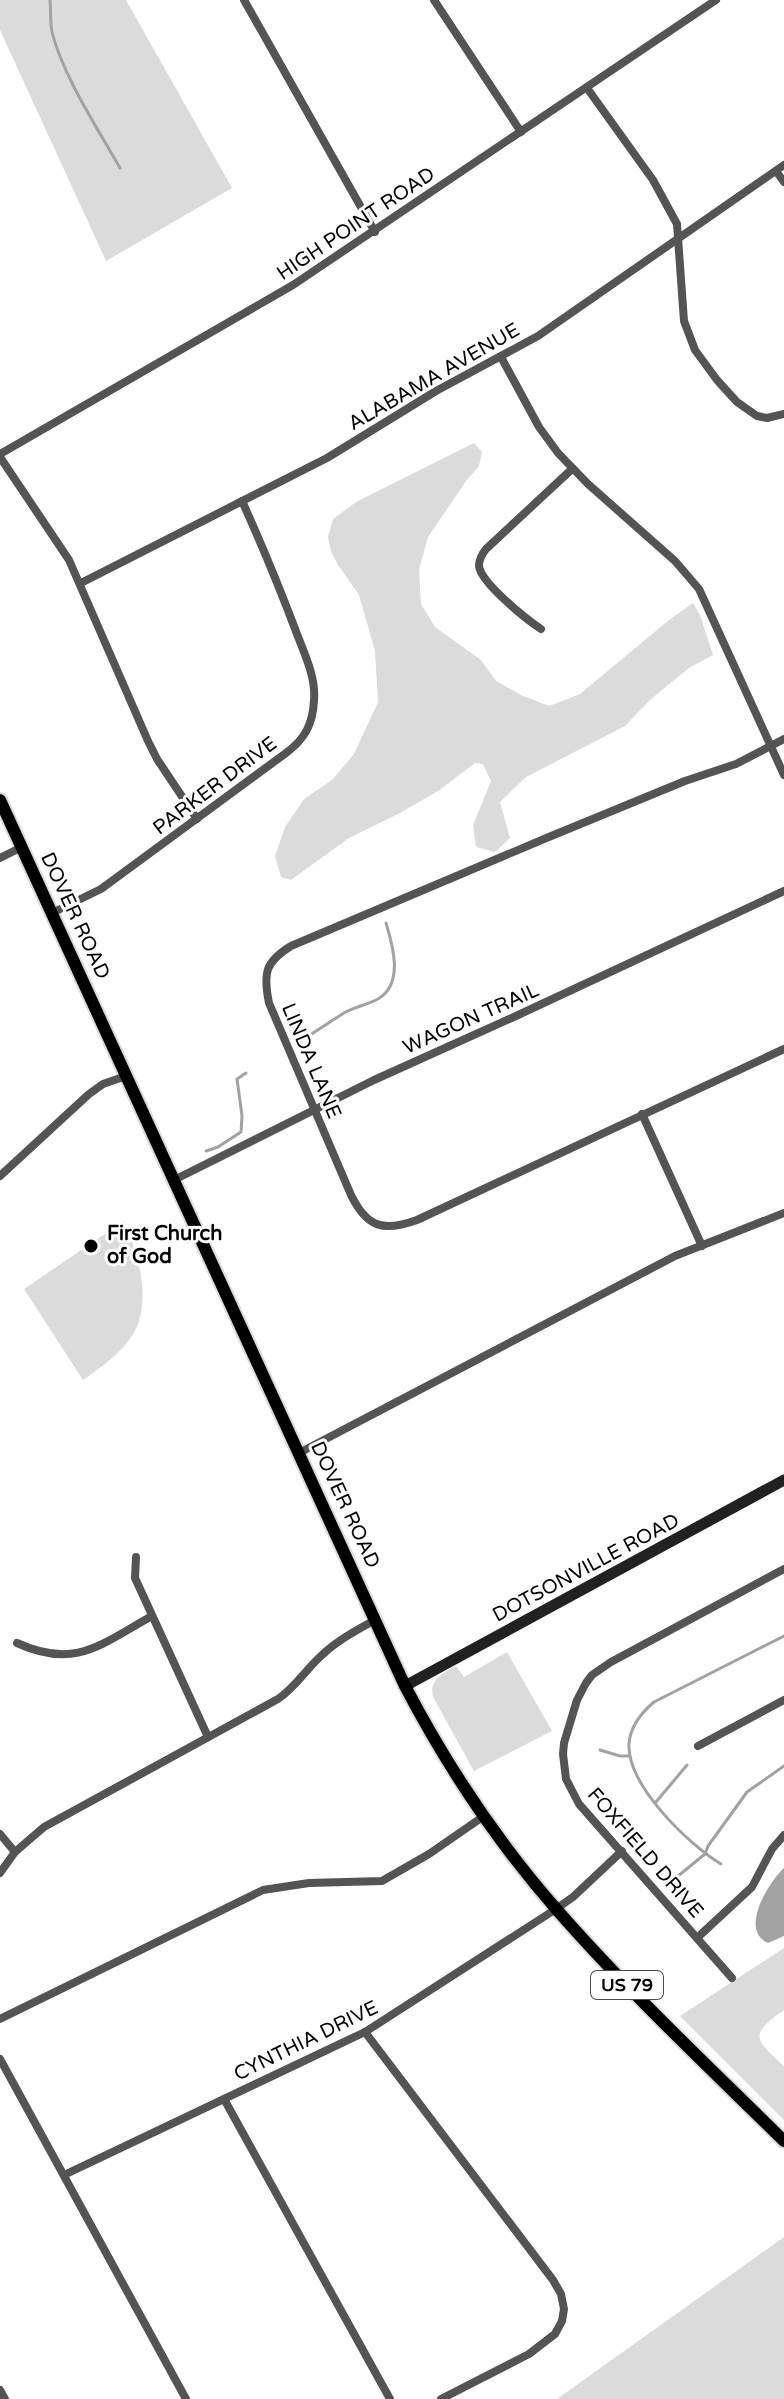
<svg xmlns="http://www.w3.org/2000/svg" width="784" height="2399" font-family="'Varela Round',sans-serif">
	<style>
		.green { fill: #dbdbdb }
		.water { fill: #a2a2a2 }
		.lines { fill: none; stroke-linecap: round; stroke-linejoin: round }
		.stream { stroke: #a2a2a2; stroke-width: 3 }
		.primary-casing { stroke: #dbdbdb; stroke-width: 16 }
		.minor { stroke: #545454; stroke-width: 8 }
		.secondary { stroke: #212121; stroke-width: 11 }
		.primary { stroke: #000; stroke-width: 12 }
		.poi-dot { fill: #000; stroke: #fff; stroke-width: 3 }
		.labels { text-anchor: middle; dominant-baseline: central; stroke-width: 6; stroke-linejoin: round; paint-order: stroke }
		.shield { fill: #fff; stroke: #4c4c4c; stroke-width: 2 }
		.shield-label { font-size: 18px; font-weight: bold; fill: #000 }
		.street-label { font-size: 20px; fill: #000; stroke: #fff }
		.poi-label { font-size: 20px; font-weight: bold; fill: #000; stroke: #fff; text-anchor: start }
	</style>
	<rect width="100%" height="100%" fill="#fff"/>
	<g class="green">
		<polygon points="0,0 126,0 232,188 106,261 0,30"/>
		<polygon points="474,443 482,452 479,466 466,481 428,537 419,570 421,604 435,627 481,660 496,681 523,696 549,706 580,694 669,620 693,603 700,615 713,655 689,668 651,699 625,726 526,777 500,802 510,838 495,852 476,847 473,825 491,781 483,764 475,763 438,791 400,813 349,838 291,880 281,877 275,856 285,827 304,799 332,780 354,754 378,702 375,651 359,595 338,565 331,551 328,537 333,519 356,502"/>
		<path d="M124 1221C136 1249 148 1286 140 1317 134 1345 104 1365 83 1380L24 1289Z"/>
		<path d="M507 1652 552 1731 474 1771 433 1697C429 1679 442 1674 456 1666L464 1677Z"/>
		<path d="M784 1948V2010C748 2035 755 2040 784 2066V2120L680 2016Z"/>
		<polygon points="784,2237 784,2399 557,2399"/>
	</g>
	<path class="water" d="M784 1868V1936L768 1943C739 1930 768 1883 784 1868Z"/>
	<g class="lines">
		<g class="stream">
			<path d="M50 0C51 10 50 22 52 32 63 76 98 129 120 168"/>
			<path d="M296 1044C312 1034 328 1023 344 1013 354 1007 367 1005 378 999 404 984 393 946 386 923"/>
			<polyline points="206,1151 218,1147 241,1132 242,1116 237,1079 246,1073"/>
			<polyline points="600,1750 620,1756 630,1756"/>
			<polyline points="656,1802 687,1765"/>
			<path d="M721 1864C688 1844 627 1785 629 1744 630 1727 641 1713 654 1702L784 1636"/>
			<polyline points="667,1885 705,1854 708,1846 747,1792 784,1766"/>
		</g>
		<g class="primary-casing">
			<path id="primary" d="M0 800 405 1686C447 1766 498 1843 558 1911 629 1992 708 2066 784 2141"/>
		</g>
		<g class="minor">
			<polyline points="244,0 375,232"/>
			<polyline points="434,0 521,132"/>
			<polyline points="587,88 653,180 677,224 684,321 695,350 717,380 737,402 757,416 767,418 784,414"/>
			<polyline points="776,171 784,182"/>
			<polyline points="501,357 539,427 558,453 588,484 675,561 699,589 784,775"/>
			<polyline points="0,454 293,285 716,0"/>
			<polyline points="0,457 69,560 148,741 157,759 197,819"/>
			<polyline points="81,583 327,458 436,391 538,336 784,165"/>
			<path d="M541 629C526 619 481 583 479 566 479 559 482 554 486 549L572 469"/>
			<path d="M784 739 736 764 685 781 544 839 291 946C265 962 263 973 269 1003L351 1195C367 1228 384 1232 417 1220L784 1049"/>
			<polyline points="0,858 22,847"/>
			<path d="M52 913 101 889 286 753C305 739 313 724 314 700 316 678 305 655 297 634 280 589 262 545 242 501"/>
			<polyline points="642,1114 702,1246"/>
			<polyline points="0,1176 89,1094 103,1084 126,1076"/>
			<polyline points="174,1180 374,1080 516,1016 784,891"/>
			<polyline points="299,1453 675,1256 784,1213"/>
			<polyline points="136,1557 135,1578 208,1737"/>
			<path d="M17 1643C76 1670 101 1644 152 1616"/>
			<polyline points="698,1746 784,1700"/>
			<polyline points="0,1834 15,1852"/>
			<path d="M0 1873 15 1852 44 1827 278 1699C296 1687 306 1669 322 1655 338 1640 357 1630 375 1620"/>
			<polyline points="697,1938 752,1887 772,1849 784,1835"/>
			<polyline points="732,1978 579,1804 566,1779 563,1754 564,1743 577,1700 586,1683 592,1675 611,1662 784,1569"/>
			<polyline points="0,2019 263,1890 309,1883 382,1881 429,1854 484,1816"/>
			<polyline points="365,2032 553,2280 561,2294 564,2309 562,2321 555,2334 529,2354 441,2399"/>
			<polyline points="0,2059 186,2399"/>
			<polyline points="224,2099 390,2399"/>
			<polyline points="64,2175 365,2032 556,1909 573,1897 622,1851"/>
			<polyline points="0,2390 5,2399"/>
		</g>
		<polyline class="secondary" points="405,1686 784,1480"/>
		<use href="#primary" class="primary"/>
	</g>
	<circle class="poi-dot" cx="91" cy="1246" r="8"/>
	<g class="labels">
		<rect class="shield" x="591" y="1971" width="72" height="28" rx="6"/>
		<g class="shield-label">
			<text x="627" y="1985">US 79</text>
		</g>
		<g class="street-label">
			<text transform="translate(356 224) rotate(-34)">HIGH POINT ROAD</text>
			<text transform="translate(434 377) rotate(-30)">ALABAMA AVENUE</text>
			<text transform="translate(215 786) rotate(-37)">PARKER DRIVE</text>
			<text transform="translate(75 916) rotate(65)">DOVER ROAD</text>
			<text transform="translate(471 1019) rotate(-24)">WAGON TRAIL</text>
			<text transform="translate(311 1061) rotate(67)">LINDA LANE</text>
			<text transform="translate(345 1505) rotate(65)">DOVER ROAD</text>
			<text transform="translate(586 1568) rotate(-28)">DOTSONVILLE ROAD</text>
			<text transform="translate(645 1853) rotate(49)">FOXFIELD DRIVE</text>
			<text transform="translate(306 2041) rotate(-26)">CYNTHIA DRIVE</text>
		</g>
		<g class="poi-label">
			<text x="107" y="1234">First Church<tspan x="107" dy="23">of God</tspan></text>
		</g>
	</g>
</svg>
